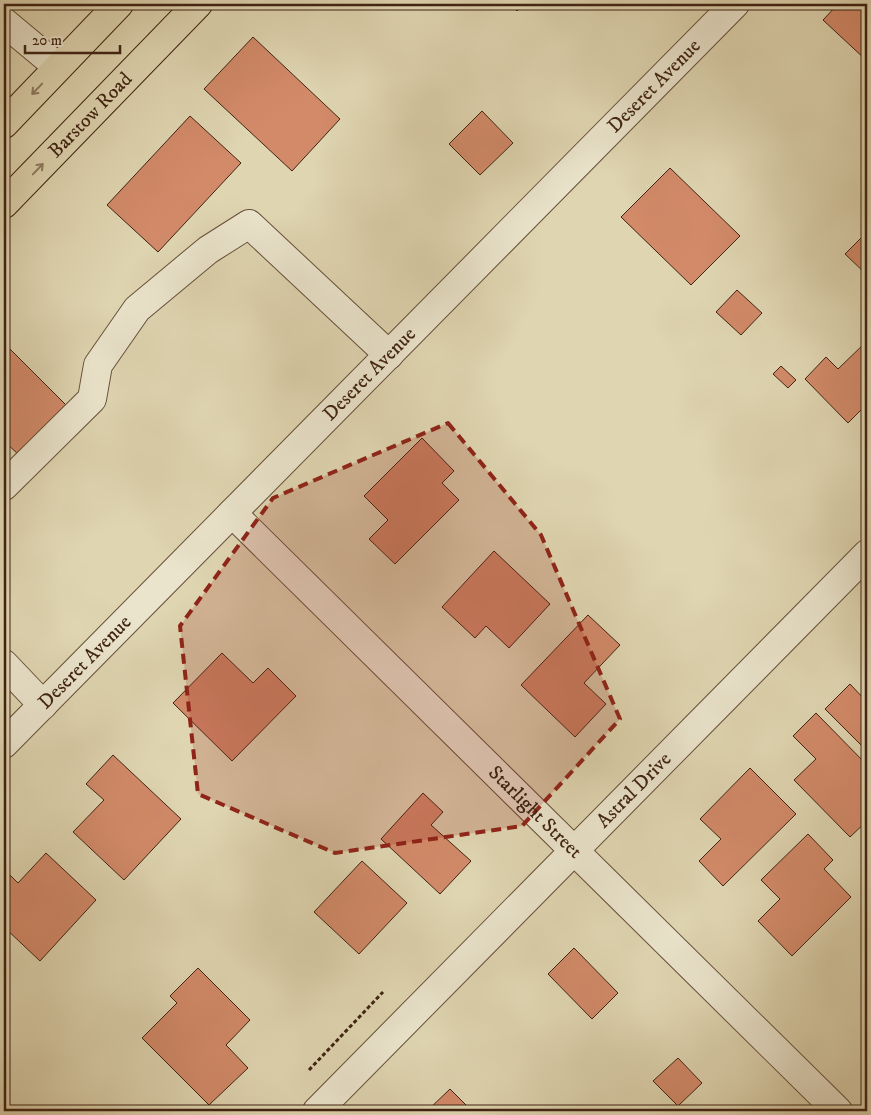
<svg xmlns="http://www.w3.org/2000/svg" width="871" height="1115" font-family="'IM FELL DW Pica',serif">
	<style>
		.building { fill: #d28a69; stroke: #3f2312 }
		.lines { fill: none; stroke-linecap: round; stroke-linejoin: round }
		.minor-casing { stroke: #67503a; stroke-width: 30 }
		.major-casing { stroke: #3f2312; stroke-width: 30 }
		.path { stroke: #3f2312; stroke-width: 3; stroke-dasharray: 4 2.5; stroke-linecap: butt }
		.minor { stroke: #eae4cc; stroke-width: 28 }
		.major { stroke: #dfd5b1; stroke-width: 28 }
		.oneway { stroke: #8f7c62 }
		.marked { fill: #8f2418; fill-opacity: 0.2; stroke: #8f2418; stroke-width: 4; stroke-dasharray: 10 6; stroke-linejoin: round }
		.labels { text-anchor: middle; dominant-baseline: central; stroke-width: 4.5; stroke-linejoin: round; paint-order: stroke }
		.street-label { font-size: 20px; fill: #3f2312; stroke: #eae4cc }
	</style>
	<rect width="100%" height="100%" fill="#dfd5b1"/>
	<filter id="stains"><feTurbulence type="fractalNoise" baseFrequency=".004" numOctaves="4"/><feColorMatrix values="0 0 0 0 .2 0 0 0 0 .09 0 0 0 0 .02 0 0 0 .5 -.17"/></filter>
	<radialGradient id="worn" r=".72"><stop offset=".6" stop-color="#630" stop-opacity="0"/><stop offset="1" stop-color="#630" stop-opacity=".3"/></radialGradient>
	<g class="building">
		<polygon points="510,4 523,4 517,11"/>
		<polygon points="838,4 867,4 867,61 823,20"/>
		<polygon points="253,37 340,119 292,171 204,89"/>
		<polygon points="482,111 513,143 480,175 449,144"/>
		<polygon points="190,116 241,163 158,252 107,205"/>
		<polygon points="670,168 740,236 691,285 621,217"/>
		<polygon points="867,232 867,273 866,274 845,254"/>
		<polygon points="737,290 762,313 741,335 716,312"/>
		<polygon points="867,341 867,404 848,423 805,379 826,357 838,369"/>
		<polygon points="4,343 67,406 19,455 4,441"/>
		<polygon points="781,366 796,380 788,388 773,374"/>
		<polygon points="422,438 454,471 442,483 459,500 395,564 369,539 388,520 364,496"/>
		<polygon points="494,551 550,604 509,648 486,626 475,638 442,607"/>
		<polygon points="588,615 620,645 584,683 606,704 575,737 521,685"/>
		<polygon points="222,653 253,683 268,668 296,696 232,761 173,703"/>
		<polygon points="850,684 867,702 867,751 825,709"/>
		<polygon points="816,713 867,765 867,809 863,813 867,817 867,821 850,837 794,780 816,759 793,736"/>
		<polygon points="113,755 181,819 124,880 73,832 104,800 86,784"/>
		<polygon points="750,768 796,814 723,886 699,861 721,839 700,819"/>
		<polygon points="423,793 443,812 431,825 471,861 440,894 381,839"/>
		<polygon points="808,834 833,860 824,869 851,897 792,956 758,921 780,899 761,880"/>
		<polygon points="46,853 96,900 40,961 4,927 4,869 18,883"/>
		<polygon points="362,861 407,903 359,954 314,912"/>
		<polygon points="574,948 618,993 592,1019 548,974"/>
		<polygon points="198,968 250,1020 226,1045 248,1068 209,1105 142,1038 177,1003 170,996"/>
		<polygon points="678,1058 702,1083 678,1106 653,1081"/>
		<polygon points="450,1089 472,1111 427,1111"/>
	</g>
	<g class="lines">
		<g class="minor-casing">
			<g id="minor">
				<polyline points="4,22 58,67"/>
				<polyline points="4,486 92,399 98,365 137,309 208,250 249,224 389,355"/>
				<path id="s1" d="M232 513 838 1111"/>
				<polyline points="4,664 43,705"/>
				<path id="s2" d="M4 744 735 4"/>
				<path id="s3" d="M317 1111 867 554"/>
			</g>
		</g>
		<g class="major-casing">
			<g id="major">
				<polyline points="4,124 119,4"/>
				<path id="s4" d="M4 204 198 4"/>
			</g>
		</g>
		<polyline class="path" points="309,1070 383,992"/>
		<use href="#minor" class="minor"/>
		<use href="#major" class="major"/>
	</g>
	<defs><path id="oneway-shaft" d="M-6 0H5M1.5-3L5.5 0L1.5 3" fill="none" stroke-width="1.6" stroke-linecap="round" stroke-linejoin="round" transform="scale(1.25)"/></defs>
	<g class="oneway">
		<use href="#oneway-shaft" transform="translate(37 89) rotate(134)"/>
		<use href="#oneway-shaft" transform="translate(38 169) rotate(-46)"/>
	</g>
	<path class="marked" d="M448 423 541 535 620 719 522 826 335 853 198 794 180 626 273 498Z"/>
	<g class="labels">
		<g class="street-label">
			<text stroke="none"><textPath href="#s2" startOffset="925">Deseret Avenue</textPath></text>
			<text stroke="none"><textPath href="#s4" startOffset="124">Barstow Road</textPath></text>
			<text stroke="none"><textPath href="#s2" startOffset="520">Deseret Avenue</textPath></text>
			<text stroke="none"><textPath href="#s2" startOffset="115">Deseret Avenue</textPath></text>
			<text stroke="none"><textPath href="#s3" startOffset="451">Astral Drive</textPath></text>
			<text stroke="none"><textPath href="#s1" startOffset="426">Starlight Street</textPath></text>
		</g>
	</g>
	<rect width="871" height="1115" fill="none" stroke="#dfd5b1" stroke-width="20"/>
	<rect x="5" y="5" width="861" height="1105" fill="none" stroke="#3f2312" stroke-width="2.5"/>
	<rect x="10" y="10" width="851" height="1095" fill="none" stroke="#3f2312"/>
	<path d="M25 45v8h95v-8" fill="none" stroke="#3f2312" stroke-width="2.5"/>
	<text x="32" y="45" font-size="15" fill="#3f2312" stroke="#eae4cc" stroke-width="4" paint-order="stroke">20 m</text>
	<rect width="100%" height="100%" filter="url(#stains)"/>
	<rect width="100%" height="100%" fill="url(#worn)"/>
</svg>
